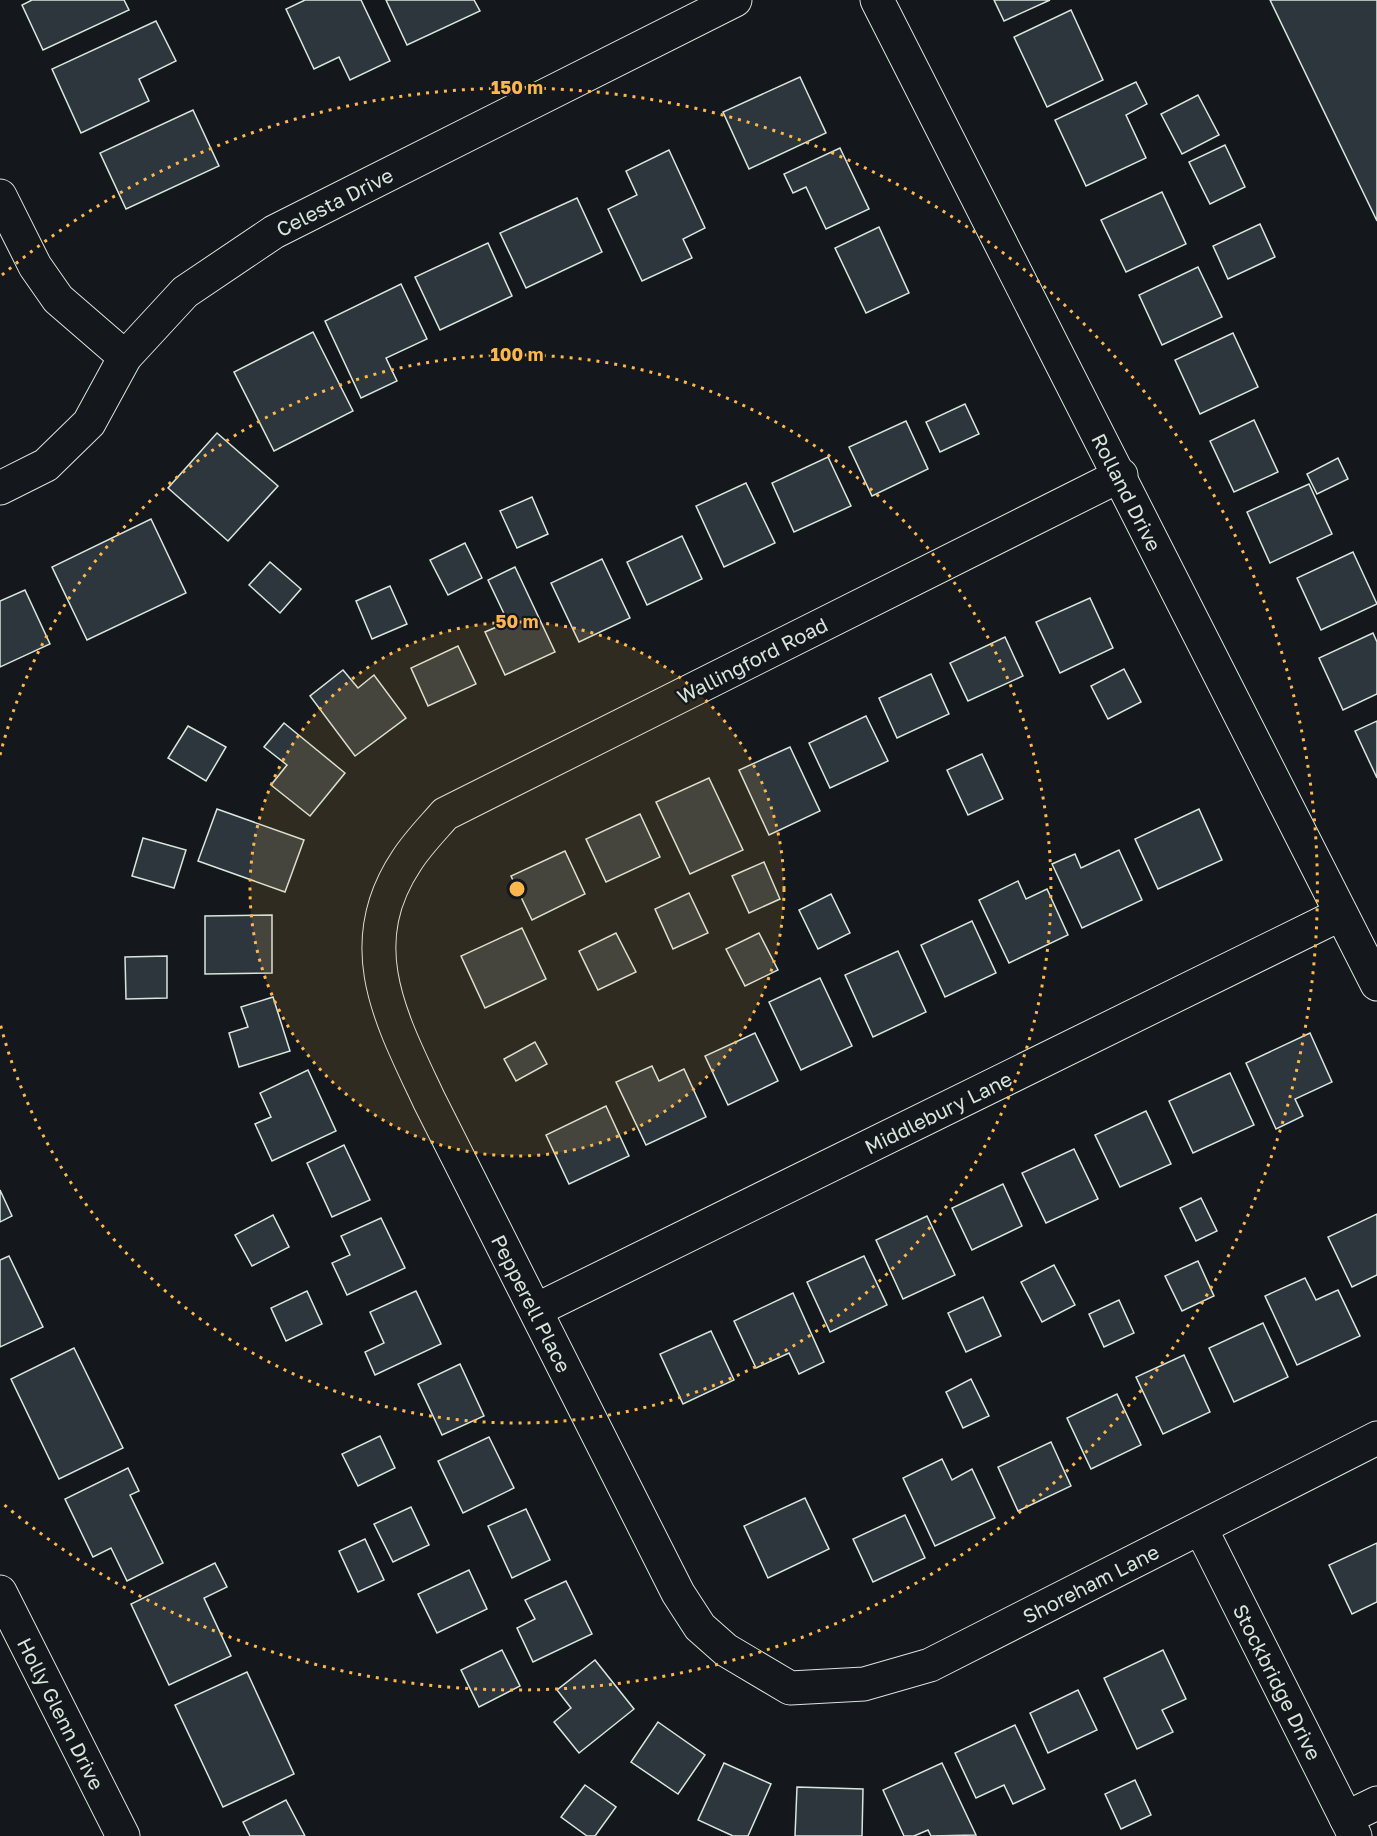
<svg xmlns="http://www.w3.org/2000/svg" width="1377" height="1836" font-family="'Golos Text',sans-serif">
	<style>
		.building { fill: #2c363c; stroke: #d8e6dc; stroke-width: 1.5 }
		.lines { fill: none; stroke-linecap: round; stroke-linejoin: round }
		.minor-casing { stroke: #d8e6dc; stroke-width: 35 }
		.minor { stroke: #14181c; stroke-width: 33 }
		.ring { fill: none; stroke: #ffb74d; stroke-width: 3; stroke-dasharray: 3 6 }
		.labels { text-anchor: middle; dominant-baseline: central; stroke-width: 4.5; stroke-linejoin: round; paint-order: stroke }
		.street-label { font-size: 20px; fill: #d8e6dc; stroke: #14181c }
		.centre { fill: #ffb74d; stroke: #14181c; stroke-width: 3 }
		.ring-label { font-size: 18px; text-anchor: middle; font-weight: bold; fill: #ffb74d; stroke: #14181c; stroke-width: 4.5; stroke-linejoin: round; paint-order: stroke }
	</style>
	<rect width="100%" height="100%" fill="#14181c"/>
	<g class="building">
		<polygon points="32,0 124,0 129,10 43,50 22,5"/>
		<polygon points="305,0 361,0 390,61 350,80 339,57 314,69 286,9"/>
		<polygon points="386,0 474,0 480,11 407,45"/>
		<polygon points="994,0 1050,0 1004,21"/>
		<polygon points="1270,0 1377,0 1377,221"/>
		<polygon points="1071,10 1103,80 1047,107 1014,37"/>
		<polygon points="156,21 176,61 139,79 149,101 81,133 52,69"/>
		<polygon points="800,77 826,133 749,169 723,112"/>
		<polygon points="1136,82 1147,104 1126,115 1146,158 1086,186 1055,120"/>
		<polygon points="1198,95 1219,135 1182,154 1161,114"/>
		<polygon points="193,110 219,166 126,209 100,153"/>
		<polygon points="1225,145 1245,187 1210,204 1189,162"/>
		<polygon points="840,148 869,209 826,229 806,187 793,193 784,174"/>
		<polygon points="669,150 705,228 683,239 692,258 642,281 608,209 637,195 626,171"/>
		<polygon points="1162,192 1186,244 1126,272 1101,220"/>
		<polygon points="577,198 602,252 526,288 500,233"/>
		<polygon points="1260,224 1275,257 1228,279 1213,246"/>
		<polygon points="879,227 909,293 866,313 835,248"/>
		<polygon points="488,243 512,296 440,330 415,277"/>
		<polygon points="1198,267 1222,317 1162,345 1139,295"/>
		<polygon points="401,284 427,339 386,358 397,381 361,398 325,321"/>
		<polygon points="313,332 353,411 274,451 234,372"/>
		<polygon points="1233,333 1258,387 1200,414 1175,360"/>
		<polygon points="965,404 979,434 940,452 926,422"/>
		<polygon points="1254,420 1278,472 1234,492 1210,441"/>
		<polygon points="906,421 928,469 872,496 849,447"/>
		<polygon points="217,433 278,486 228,541 168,488"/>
		<polygon points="828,457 851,506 794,532 772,483"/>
		<polygon points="1338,458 1348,479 1317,494 1307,474"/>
		<polygon points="746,483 775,543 724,567 696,506"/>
		<polygon points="1309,484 1332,534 1270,563 1247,512"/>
		<polygon points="532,497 548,534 517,548 500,511"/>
		<polygon points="151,519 186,593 87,640 52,567"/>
		<polygon points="682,536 702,579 647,605 627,562"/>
		<polygon points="465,543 482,578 448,595 430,560"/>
		<polygon points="1353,552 1377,604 1321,630 1297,578"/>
		<polygon points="602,559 630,618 579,642 551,583"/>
		<polygon points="270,562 301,589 280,613 249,585"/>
		<polygon points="515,567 555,652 505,675 485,632 508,622 488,580"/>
		<polygon points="390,586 407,624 372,639 356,601"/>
		<polygon points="25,590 50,644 0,667 0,601"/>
		<polygon points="1090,598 1113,648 1060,673 1036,622"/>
		<polygon points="1373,633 1377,642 1377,694 1343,710 1319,658"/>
		<polygon points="1005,637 1023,676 968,701 950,663"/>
		<polygon points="458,646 476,684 428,706 411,668"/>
		<polygon points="1124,669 1141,702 1108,719 1091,686"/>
		<polygon points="343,670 358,688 374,675 406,718 355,756 310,696"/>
		<polygon points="931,674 949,714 897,738 879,698"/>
		<polygon points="866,716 888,761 830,788 809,743"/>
		<polygon points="1377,721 1377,778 1355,731"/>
		<polygon points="284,723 345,773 310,816 271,785 287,765 264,747"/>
		<polygon points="188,726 226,747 206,781 168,758"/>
		<polygon points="790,747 820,811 769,835 739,770"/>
		<polygon points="982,754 1003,799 968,815 947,770"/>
		<polygon points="709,778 743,850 690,874 656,802"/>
		<polygon points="217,809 304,840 285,892 198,861"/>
		<polygon points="1199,809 1222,860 1158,889 1135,839"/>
		<polygon points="640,814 660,857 606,882 586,839"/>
		<polygon points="143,838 186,850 174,888 132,876"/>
		<polygon points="1119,850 1142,900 1082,928 1052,864 1075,854 1081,868"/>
		<polygon points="565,851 585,894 532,920 511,876"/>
		<polygon points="764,862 780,899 749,913 732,876"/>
		<polygon points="1018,881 1026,899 1047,889 1068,935 1009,963 979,900"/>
		<polygon points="689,893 708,933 673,949 655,909"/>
		<polygon points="831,894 850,933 818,949 799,910"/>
		<polygon points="272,915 272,973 205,974 205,916"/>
		<polygon points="972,921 996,973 945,997 921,945"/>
		<polygon points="522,928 546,979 485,1008 461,956"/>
		<polygon points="616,933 636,972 598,990 579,951"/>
		<polygon points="759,933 778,970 745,986 726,949"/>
		<polygon points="898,951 926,1012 873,1037 845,975"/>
		<polygon points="167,956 167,998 126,999 125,957"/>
		<polygon points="820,978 852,1046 801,1070 769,1002"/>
		<polygon points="273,997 290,1051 239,1067 229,1033 248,1027 241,1007"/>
		<polygon points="755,1033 778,1081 728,1105 705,1056"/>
		<polygon points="1310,1033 1332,1082 1295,1099 1303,1116 1276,1129 1246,1063"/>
		<polygon points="535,1042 547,1064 516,1081 504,1059"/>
		<polygon points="652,1066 659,1081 684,1069 706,1117 646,1145 616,1082"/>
		<polygon points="308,1070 336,1131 272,1161 255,1124 271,1117 260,1093"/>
		<polygon points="1230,1073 1254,1125 1193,1153 1169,1101"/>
		<polygon points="606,1106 629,1156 569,1184 546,1135"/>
		<polygon points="1146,1111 1171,1164 1120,1187 1095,1135"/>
		<polygon points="344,1145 370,1200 332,1217 307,1163"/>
		<polygon points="1074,1149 1098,1199 1046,1223 1022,1173"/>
		<polygon points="1003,1184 1022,1226 972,1250 952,1208"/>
		<polygon points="0,1190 12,1216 0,1222"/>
		<polygon points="1201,1198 1217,1231 1196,1241 1180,1208"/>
		<polygon points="1377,1214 1377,1275 1352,1287 1328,1237"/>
		<polygon points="273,1215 289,1247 252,1266 235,1235"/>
		<polygon points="927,1216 955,1275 903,1299 876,1240"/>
		<polygon points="381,1218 405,1268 347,1295 332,1263 350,1255 341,1236"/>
		<polygon points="9,1256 43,1327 0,1347 0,1260"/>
		<polygon points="864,1256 887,1305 830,1332 807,1282"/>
		<polygon points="1198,1261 1214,1296 1182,1311 1165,1276"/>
		<polygon points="1054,1265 1075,1305 1042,1322 1021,1282"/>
		<polygon points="1305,1278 1316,1300 1338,1290 1360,1336 1297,1365 1265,1296"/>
		<polygon points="307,1291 322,1324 286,1341 271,1308"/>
		<polygon points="416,1291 441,1344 375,1375 365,1352 384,1343 370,1312"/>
		<polygon points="793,1293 824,1362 799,1374 789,1353 756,1368 734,1321"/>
		<polygon points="983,1297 1001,1336 966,1352 948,1313"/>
		<polygon points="1119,1300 1134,1333 1104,1347 1089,1314"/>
		<polygon points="1263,1323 1288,1377 1234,1402 1209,1348"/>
		<polygon points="711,1331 734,1380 683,1404 660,1354"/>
		<polygon points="74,1348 123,1448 59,1479 11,1379"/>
		<polygon points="1184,1355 1210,1412 1163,1434 1136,1377"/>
		<polygon points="460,1364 484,1416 442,1435 418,1384"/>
		<polygon points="971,1379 989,1416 963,1428 946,1392"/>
		<polygon points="1117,1394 1141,1445 1091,1469 1067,1418"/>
		<polygon points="380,1436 395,1468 358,1486 342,1454"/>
		<polygon points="489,1437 514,1488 463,1513 438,1461"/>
		<polygon points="1051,1442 1071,1486 1018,1511 998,1467"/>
		<polygon points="942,1459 952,1480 972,1469 995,1518 935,1546 903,1478"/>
		<polygon points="128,1468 139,1491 130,1495 163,1563 127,1581 111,1548 93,1557 65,1499"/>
		<polygon points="805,1498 829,1549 768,1578 744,1526"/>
		<polygon points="411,1507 429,1545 393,1562 374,1524"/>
		<polygon points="526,1509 550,1560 512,1578 488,1526"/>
		<polygon points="905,1515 925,1558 873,1582 853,1539"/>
		<polygon points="365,1539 384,1580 358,1592 339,1551"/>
		<polygon points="1377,1543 1377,1602 1352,1614 1329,1565"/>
		<polygon points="215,1563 227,1587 204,1598 231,1656 169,1685 131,1604"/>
		<polygon points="469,1570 487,1609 437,1633 418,1594"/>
		<polygon points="566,1581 592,1634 533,1662 517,1628 535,1619 525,1600"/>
		<polygon points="502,1650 520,1686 479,1707 461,1670"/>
		<polygon points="1163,1650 1186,1699 1162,1710 1173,1732 1137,1749 1104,1678"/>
		<polygon points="595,1660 634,1709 579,1753 554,1722 571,1708 557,1690"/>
		<polygon points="247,1672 294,1774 223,1807 175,1705"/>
		<polygon points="1078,1690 1097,1730 1048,1753 1030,1713"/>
		<polygon points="658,1722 705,1755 678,1794 631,1762"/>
		<polygon points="1015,1725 1045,1789 1013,1804 1004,1785 976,1798 955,1753"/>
		<polygon points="724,1763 771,1784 748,1836 733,1836 698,1820"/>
		<polygon points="942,1763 976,1835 931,1836 928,1830 914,1836 904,1836 883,1790"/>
		<polygon points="1135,1780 1151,1815 1121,1829 1105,1794"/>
		<polygon points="585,1785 616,1807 595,1836 587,1836 561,1817"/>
		<polygon points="797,1787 863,1789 862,1836 795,1836"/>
		<polygon points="286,1800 305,1836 250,1836 243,1822"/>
	</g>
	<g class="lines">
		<g class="minor-casing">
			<g id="minor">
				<path id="s1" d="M877 0 1377 984"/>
				<polyline points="0,196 35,266 58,299 125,357"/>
				<path id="s2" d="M1121 475 445 814C432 829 418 843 407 860 350 945 391 1019 429 1100L678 1593 700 1627 726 1650 790 1688 864 1684 930 1665 1377 1438"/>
				<path id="s3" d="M0 488 46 465 89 423 125 357 185 292 274 232 735 0"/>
				<path id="s4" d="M536 1310 1341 914"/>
				<path id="s5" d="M1201 1529 1355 1836"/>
				<path id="s6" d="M0 1592 123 1836"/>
				<polyline points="1346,1818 1377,1803"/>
			</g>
		</g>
		<use href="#minor" class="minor"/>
	</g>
	<circle cx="517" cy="889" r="267" fill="#ffb74d" fill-opacity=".12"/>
	<g class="ring">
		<circle cx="517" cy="889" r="267"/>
		<path d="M0 755A534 534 0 1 1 0 1023"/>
		<path d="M2 275A801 801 0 1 1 2 1503"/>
	</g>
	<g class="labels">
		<g class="street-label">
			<text stroke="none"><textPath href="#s3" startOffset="450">Celesta Drive</textPath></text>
			<text stroke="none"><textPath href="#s1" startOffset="552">Rolland Drive</textPath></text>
			<text transform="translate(752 660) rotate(-27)">Wallingford Road</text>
			<text stroke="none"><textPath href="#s4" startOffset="448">Middlebury Lane</textPath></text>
			<text stroke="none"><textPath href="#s2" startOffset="1299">Pepperell Place</textPath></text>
			<text stroke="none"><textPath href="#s2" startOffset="2096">Shoreham Lane</textPath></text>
			<text stroke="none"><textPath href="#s5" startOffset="171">Stockbridge Drive</textPath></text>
			<text stroke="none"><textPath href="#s6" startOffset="136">Holly Glenn Drive</textPath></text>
		</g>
	</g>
	<circle cx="517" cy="889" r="9" class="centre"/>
	<g class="ring-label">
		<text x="517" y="94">150 m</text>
		<text x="517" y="361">100 m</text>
		<text x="517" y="628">50 m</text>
	</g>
</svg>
